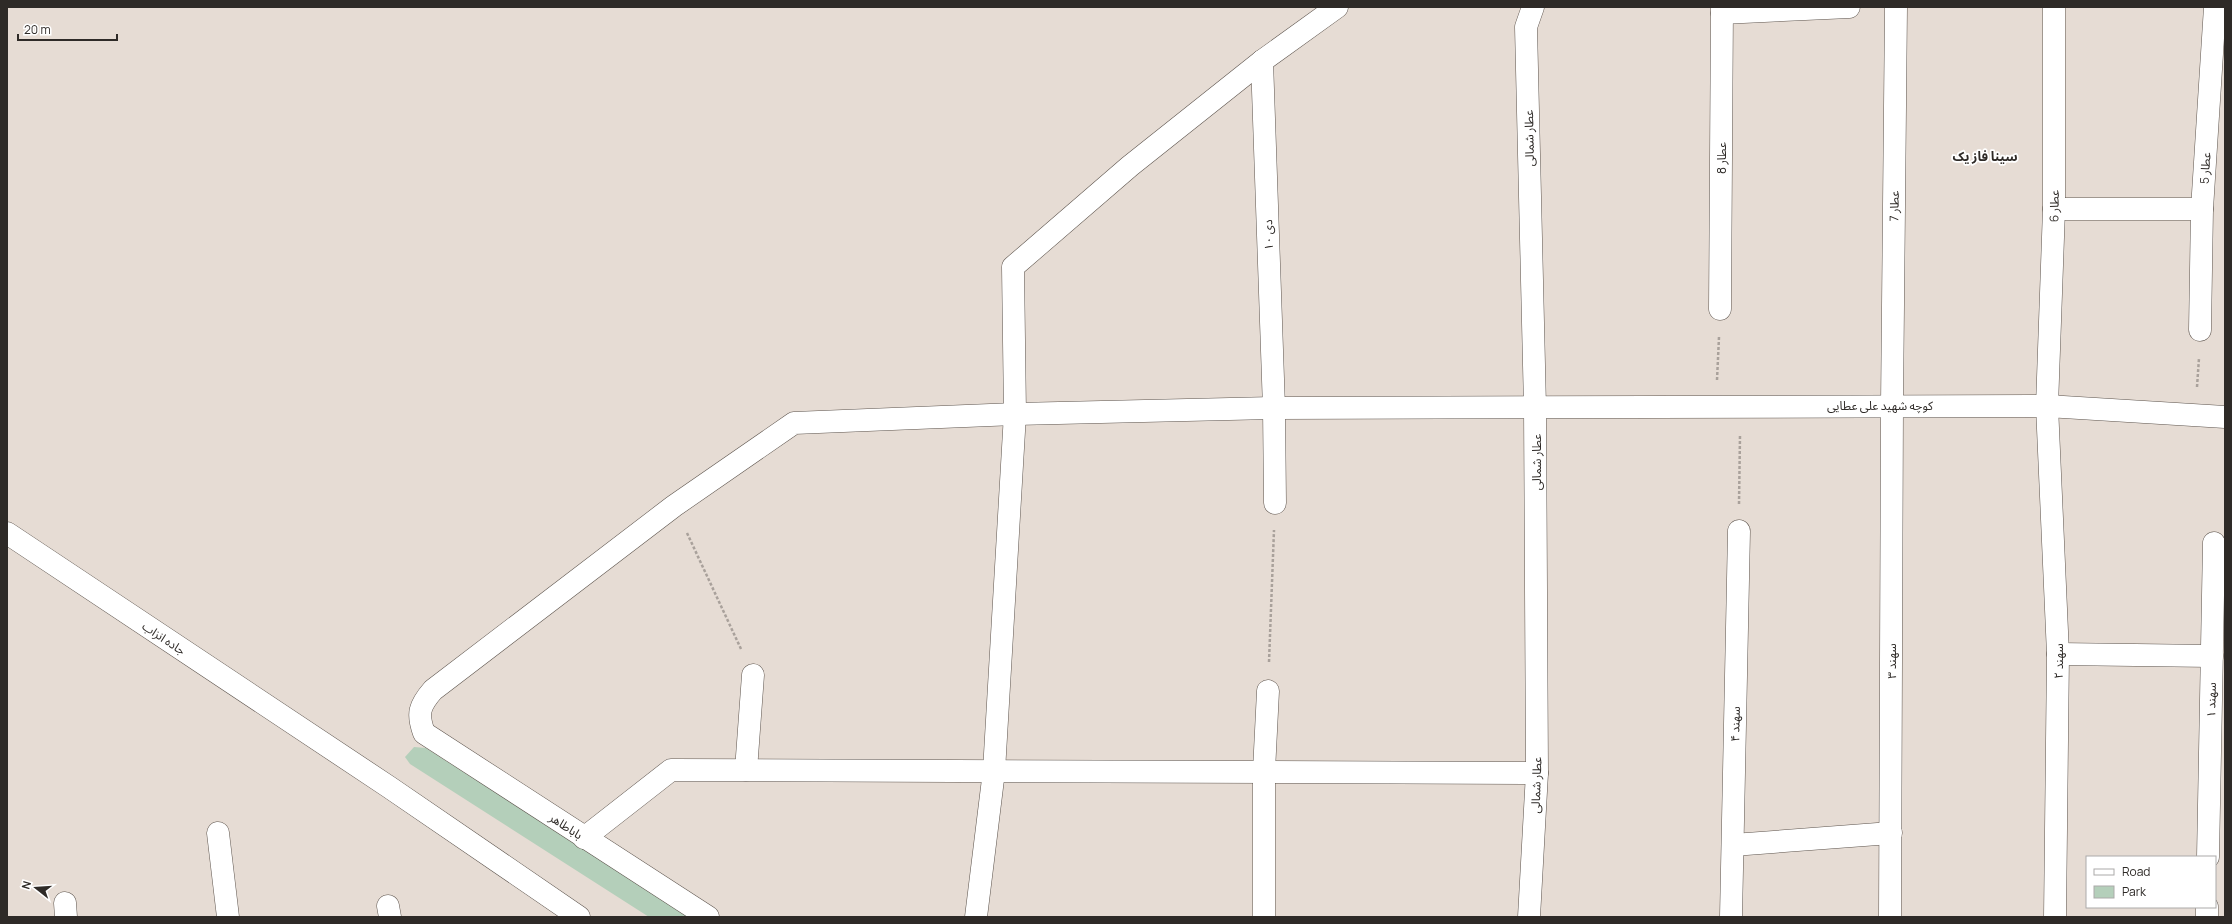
<svg xmlns="http://www.w3.org/2000/svg" width="2232" height="924" font-family="Manrope,'Noto Sans Arabic',sans-serif">
	<style>
		.green { fill: #b4cfba }
		.lines { fill: none; stroke-linecap: round; stroke-linejoin: round }
		.minor-casing { stroke: #5d544d; stroke-width: 23 }
		.path { stroke: #a9a19b; stroke-width: 2.5; stroke-dasharray: 3 2; stroke-linecap: butt }
		.minor { stroke: #fff; stroke-width: 22 }
		.labels { text-anchor: middle; dominant-baseline: central; stroke-width: 3.5; stroke-linejoin: round; paint-order: stroke }
		.street-label { font-size: 12px; fill: #2e2a27; stroke: #fff }
		.neighbourhood-label { font-size: 13px; font-weight: bold; fill: #2e2a27; stroke: #fff }
	</style>
	<rect width="100%" height="100%" fill="#e6dcd4"/>
	<polygon class="green" points="414,747 426,748 691,917 649,917 410,764 405,757"/>
	<g class="lines">
		<g class="minor-casing">
			<g id="minor">
				<polyline points="2054,7 2054,209 2047,406 2058,654 2055,917"/>
				<polyline points="1722,13 1849,7"/>
				<polyline points="1262,61 1274,408 1275,503"/>
				<polyline points="2054,209 2202,209"/>
				<polyline points="1720,309 1722,7"/>
				<polyline points="2200,330 2202,209 2215,7"/>
				<polyline points="7,533 389,787 579,917"/>
				<polyline points="2058,654 2212,656"/>
				<polyline points="746,770 753,675"/>
				<polyline points="218,833 228,917"/>
				<polyline points="584,838 671,770 1537,773"/>
				<polyline points="1733,845 1891,833"/>
				<polyline points="2208,857 2214,543"/>
				<polyline points="65,903 66,917"/>
				<polyline points="388,906 390,917"/>
				<path d="M708 917 424 733C417 714 419 706 433 690L674 506 794 423 1015 414 1274 408 2047 406 2225 417"/>
				<polyline points="976,917 994,771 1015,414 1013,267 1130,166 1262,61 1337,7"/>
				<polyline points="1264,917 1264,771 1268,691"/>
				<polyline points="1529,917 1537,773 1535,407 1526,27 1533,7"/>
				<polyline points="1731,917 1739,531"/>
				<polyline points="1890,917 1892,405 1896,7"/>
				<polyline points="2207,917 2207,907"/>
			</g>
		</g>
		<g class="path">
			<polyline points="1717,380 1719,337"/>
			<polyline points="2197,387 2199,358"/>
			<polyline points="1739,504 1740,435"/>
			<polyline points="687,533 741,649"/>
			<polyline points="1269,662 1274,530"/>
		</g>
		<use href="#minor" class="minor"/>
	</g>
	<g class="labels">
		<g class="street-label">
			<text transform="translate(1529 138) rotate(-91)">عطار شمالی</text>
			<text transform="translate(1721 158) rotate(-90)">عطار 8</text>
			<text transform="translate(2205 168) rotate(-86)">عطار 5</text>
			<text transform="translate(1894 206) rotate(-89)">عطار 7</text>
			<text transform="translate(2054 206) rotate(-89)">عطار 6</text>
			<text transform="translate(1268 235) rotate(-92)">دی ۱۰</text>
			<text x="1880" y="405">کوچه شهید علی عطایی</text>
			<text transform="translate(1536 462) rotate(-90)">عطار شمالی</text>
			<text transform="translate(164 638) rotate(34)">جاده انزاب</text>
			<text transform="translate(1891 661) rotate(-90)">سهند ۳</text>
			<text transform="translate(2058 661) rotate(-90)">سهند ۲</text>
			<text transform="translate(2211 700) rotate(-89)">سهند ۱</text>
			<text transform="translate(1735 724) rotate(-89)">سهند ۴</text>
			<text transform="translate(1536 785) rotate(-88)">عطار شمالی</text>
			<text transform="translate(566 826) rotate(33)">باباطاهر</text>
		</g>
		<g class="neighbourhood-label">
			<text x="1985" y="156">سینا فاز یک</text>
		</g>
	</g>
	<rect width="2232" height="924" fill="none" stroke="#2e2a27" stroke-width="16"/>
	<rect x="2086" y="856" width="130" height="52" fill="#ffffff" stroke="#abaaa9"/>
	<rect x="2094" y="869" width="20" height="6" fill="#ffffff" stroke="#abaaa9"/>
	<text x="2122" y="876" font-size="12" fill="#2e2a27">Road</text>
	<rect x="2094" y="886" width="20" height="12" fill="#b4cfba" stroke="#abaaa9"/>
	<text x="2122" y="896" font-size="12" fill="#2e2a27">Park</text>
	<g transform="translate(36 888) rotate(287)" stroke="#ffffff" stroke-width="3" paint-order="stroke">
	<path d="M0-3L7 15L0 10L-7 15Z" fill="#2e2a27"/>
	<text y="-6" font-size="11" font-weight="bold" text-anchor="middle" fill="#2e2a27">N</text>
	</g>
	<path d="M18 34v6h99v-6" fill="none" stroke="#2e2a27" stroke-width="2"/>
	<text x="24" y="34" font-size="12" fill="#2e2a27" stroke="#ffffff" stroke-width="3" paint-order="stroke">20 m</text>
</svg>
